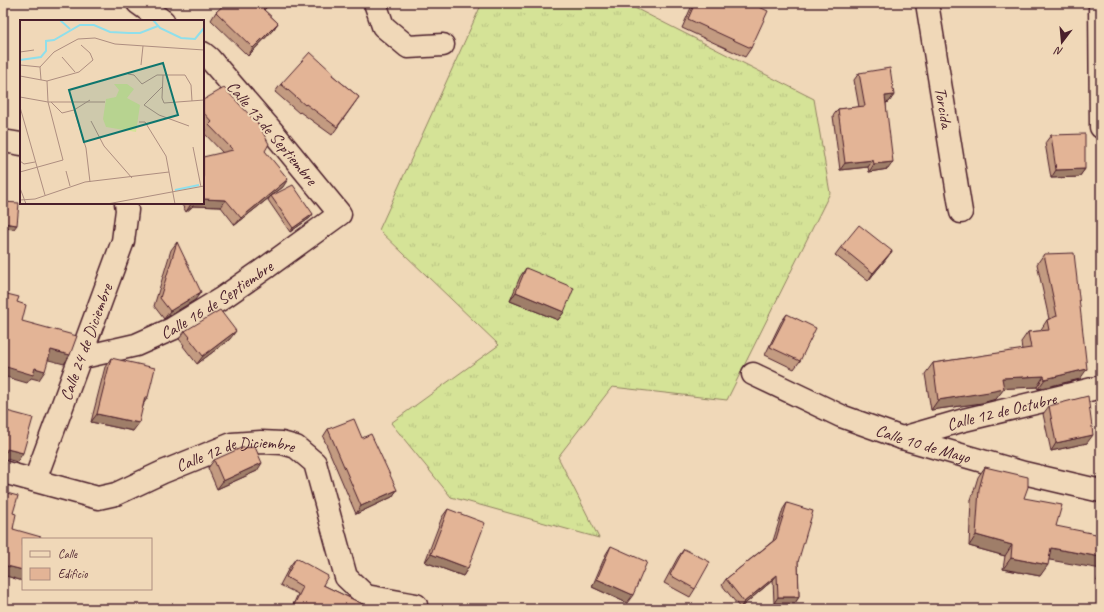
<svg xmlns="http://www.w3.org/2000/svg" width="1104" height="612" font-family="Caveat,sans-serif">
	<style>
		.grass { fill: url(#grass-tufts); stroke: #908161 }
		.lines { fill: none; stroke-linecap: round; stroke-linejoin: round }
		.street-casing { stroke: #4a1f2b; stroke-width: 25 }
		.street { stroke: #f0d8b8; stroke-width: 22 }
		.wall { fill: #c39b81; stroke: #4a1f2b }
		.shaded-wall { fill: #9f7e69; stroke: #4a1f2b }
		.building { fill: #e3b496; stroke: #4a1f2b }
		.labels { text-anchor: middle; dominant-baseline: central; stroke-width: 4; stroke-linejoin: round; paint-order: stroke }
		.street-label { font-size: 17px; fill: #4a1f2b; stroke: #f0d8b8 }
		.inset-river { fill: none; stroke: #8fdfeb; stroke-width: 2 }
		.inset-road { fill: none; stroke: #ae8e80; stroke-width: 1 }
		.view { fill: #0f766e; fill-opacity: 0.15; stroke: #0f766e; stroke-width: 2 }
		.inset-edge { fill: none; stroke: #4a1f2b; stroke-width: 2 }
	</style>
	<defs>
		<pattern id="grass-tufts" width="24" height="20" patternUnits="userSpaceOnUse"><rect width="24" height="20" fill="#d5e397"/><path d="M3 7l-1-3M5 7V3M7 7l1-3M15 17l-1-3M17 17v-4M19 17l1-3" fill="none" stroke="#b8c282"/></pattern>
	</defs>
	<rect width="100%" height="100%" fill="#f0d8b8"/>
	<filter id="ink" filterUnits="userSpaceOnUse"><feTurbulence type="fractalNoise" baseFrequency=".025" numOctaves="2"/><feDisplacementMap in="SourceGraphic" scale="8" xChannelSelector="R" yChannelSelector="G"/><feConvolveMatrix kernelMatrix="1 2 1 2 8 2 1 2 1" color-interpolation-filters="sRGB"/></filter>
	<g filter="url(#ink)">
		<polygon class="grass" points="482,3 625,3 814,99 830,193 727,400 612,387 558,457 599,538 451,497 391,423 499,345 379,230"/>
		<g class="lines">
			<g class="street-casing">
				<g id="street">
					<polyline points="138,3 163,21"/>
					<polyline points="375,3 383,26 408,47 443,45"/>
					<path id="s1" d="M927 3 961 212"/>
					<polyline points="1100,3 1101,127"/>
					<polyline points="3,141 21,144"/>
					<path id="s2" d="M79 358 136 345 172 329 221 299 267 267 340 214 272 131 209 58 203 53"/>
					<path id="s3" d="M753 374 841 416 902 438 1024 473 1101 491"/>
					<path id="s4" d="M902 438 964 420 1101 387"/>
					<path id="s5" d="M3 472 98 498 116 494 163 472 232 444 261 442 282 443 296 447 315 463 346 577 366 596 416 605"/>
					<path id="s6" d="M35 480 123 241 127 210 126 203"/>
				</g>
			</g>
			<use href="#street" class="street"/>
		</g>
		<g class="wall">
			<polygon points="226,3 271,3 264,10 278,23 273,30 248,56 211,20 216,12"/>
			<polygon points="693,3 751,3 751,48 745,57 682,28"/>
			<polygon points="859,73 894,95 889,102 886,103 888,169 869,172 868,167 840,170 833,116 838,109 859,107 854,80"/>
			<polygon points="332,75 359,97 332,135 300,112 299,113 275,92 281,84"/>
			<polygon points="203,100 265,151 283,187 273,194 313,214 310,218 290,232 268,200 270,197 235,225 221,207 193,206 186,212 181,203 203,203 223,153 204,133 206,129 203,125"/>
			<polygon points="1051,135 1085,169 1079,177 1051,178 1045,143"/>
			<polygon points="177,242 195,300 164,319 154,306 171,250"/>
			<polygon points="841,247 892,251 886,259 868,281 835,255"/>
			<polygon points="1044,254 1080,379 1038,389 1037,387 1004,388 996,399 982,403 931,410 925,374 933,363 1022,350 1021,342 1028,332 1040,331 1047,320 1049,319 1037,264"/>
			<polygon points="526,268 564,312 558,320 510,301 520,277"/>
			<polygon points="787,314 800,361 794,369 765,355 781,322"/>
			<polygon points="185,331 230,339 197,364 183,346 184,345 179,339"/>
			<polygon points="111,358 144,404 133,431 91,422 105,367"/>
			<polygon points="1049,406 1087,443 1051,451 1043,414"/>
			<polygon points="328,429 397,490 392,497 356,514 323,437"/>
			<polygon points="214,460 257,471 217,489 208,468"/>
			<polygon points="985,467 1024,498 1056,526 1049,560 1040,576 1003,569 1005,556 969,546 971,500 978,477"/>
			<polygon points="3,492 13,513 13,529 23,581 3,575"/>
			<polygon points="787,503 798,562 799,597 795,603 774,603 773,580 740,608 722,585 726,579 773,541 783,509"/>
			<polygon points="448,509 468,568 463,576 425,562 442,517"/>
			<polygon points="611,546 627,603 592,587 606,554"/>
			<polygon points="684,549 695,589 690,597 664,583 678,557"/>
			<polygon points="296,558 323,585 373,609 291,609 298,594 280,585 290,566"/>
			<polygon points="1101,569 1101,582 1097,581"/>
		</g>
		<g class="shaded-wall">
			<polygon points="269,3 271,3 258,16 263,9"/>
			<polygon points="278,23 273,30 248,56 253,48"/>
			<polygon points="894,95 889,102 880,104 885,96"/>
			<polygon points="873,160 868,167 840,170 845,163"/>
			<polygon points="893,162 888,169 869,172 874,164"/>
			<polygon points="1085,169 1079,177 1051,178 1056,170"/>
			<polygon points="288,179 283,187 271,196 270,197 235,225 241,218"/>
			<polygon points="203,199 226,200 221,207 193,206 186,212 191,204 192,203 203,203"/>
			<polygon points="313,214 310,218 290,232 293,228"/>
			<polygon points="3,223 17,225 14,229 3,228"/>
			<polygon points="892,251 886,259 868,281 873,273"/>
			<polygon points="201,292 195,300 164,319 170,311"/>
			<polygon points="516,292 564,312 558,320 510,301"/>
			<polygon points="236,331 230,339 197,364 203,356"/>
			<polygon points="51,350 70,355 64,364 45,359"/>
			<polygon points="3,366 35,368 45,371 39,380 31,378 27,383 3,376"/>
			<polygon points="1087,369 1080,379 1038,389 1045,379"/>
			<polygon points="1044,376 1037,387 995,389 1002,378"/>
			<polygon points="1004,389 996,399 982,403 931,410 938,400"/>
			<polygon points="145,397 148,397 142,406"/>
			<polygon points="97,414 139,423 133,431 91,422"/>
			<polygon points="1093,435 1087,443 1051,451 1056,443"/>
			<polygon points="7,449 23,453 17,462 3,458 3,453"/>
			<polygon points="262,463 257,471 217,489 223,481"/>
			<polygon points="397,490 392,497 356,514 361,506"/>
			<polygon points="976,535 1012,545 1005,556 969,546"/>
			<polygon points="3,543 7,544 3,550"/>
			<polygon points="1051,548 1101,557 1101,569 1044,559"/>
			<polygon points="431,554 468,568 463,576 425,562"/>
			<polygon points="1011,558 1048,565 1040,576 1003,569"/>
			<polygon points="3,565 23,570 23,581 3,575"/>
			<polygon points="777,575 773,580 740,608 744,602"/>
			<polygon points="1101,575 1101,582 1097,581"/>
			<polygon points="597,579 633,595 627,603 592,587"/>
			<polygon points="778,597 799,597 795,603 774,603"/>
		</g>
		<g class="building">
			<polygon points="226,3 269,3 263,9 278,23 253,48 216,12"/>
			<polygon points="695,3 751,3 768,11 751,48 688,19"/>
			<polygon points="310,52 333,73 332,75 359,97 337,127 306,104 305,105 281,84"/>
			<polygon points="890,68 894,95 885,96 893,162 874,164 873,160 845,163 838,109 865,106 859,73"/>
			<polygon points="224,88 259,125 269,144 265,151 288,179 241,218 226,200 203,199 203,157 233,150 209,125 212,122 203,112 203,100"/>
			<polygon points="1085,134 1085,169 1056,170 1051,135"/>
			<polygon points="293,185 313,214 293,228 271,196"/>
			<polygon points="3,202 19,203 17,225 3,223"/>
			<polygon points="859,225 892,251 873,273 841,247"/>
			<polygon points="177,242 201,292 170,311 160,298"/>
			<polygon points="1074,253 1087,369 1045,379 1044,376 1002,378 1004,389 989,392 938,400 933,363 1031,348 1028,332 1049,330 1047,320 1057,316 1044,254"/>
			<polygon points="526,268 574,288 564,312 516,292"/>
			<polygon points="3,293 19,297 17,302 26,305 22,321 77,336 70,355 51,350 45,371 35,368 33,375 3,366"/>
			<polygon points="220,310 236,331 203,356 189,338 190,337 185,331"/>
			<polygon points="787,314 816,328 800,361 770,347"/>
			<polygon points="111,358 155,368 148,397 145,397 139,423 97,414"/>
			<polygon points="1088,396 1093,435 1056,443 1049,406"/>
			<polygon points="3,410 33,418 23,453 7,449 7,451 3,453"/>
			<polygon points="354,419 362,438 371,434 397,490 361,506 328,429"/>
			<polygon points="255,447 262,463 223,481 214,460 241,448"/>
			<polygon points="985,467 1028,477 1028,487 1024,498 1062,505 1056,526 1101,535 1101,557 1051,548 1048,565 1011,558 1012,545 976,535 979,489"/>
			<polygon points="3,492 18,496 13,513 16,514 13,529 41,537 41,539 23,539 23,570 3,565 3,558 7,544 3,543"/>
			<polygon points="787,503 813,511 798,562 799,597 778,597 777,575 744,602 726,579 776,539"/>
			<polygon points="448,509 485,523 468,568 431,554"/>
			<polygon points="611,546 647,562 633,595 597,579"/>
			<polygon points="684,549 710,562 695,589 670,575"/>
			<polygon points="296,558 328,576 323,585 373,609 292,609 303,587 286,577"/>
		</g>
	</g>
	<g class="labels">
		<g class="street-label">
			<text stroke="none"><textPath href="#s1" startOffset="106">Torcida</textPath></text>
			<text transform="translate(272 133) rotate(50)">Calle 13 de Septiembre</text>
			<text stroke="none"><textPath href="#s2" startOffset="151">Calle 16 de Septiembre</textPath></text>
			<text stroke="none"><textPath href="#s6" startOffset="147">Calle 24 de Diciembre</textPath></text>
			<text stroke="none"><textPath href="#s4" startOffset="103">Calle 12 de Octubre</textPath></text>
			<text stroke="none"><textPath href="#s3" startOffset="184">Calle 10 de Mayo</textPath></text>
			<text stroke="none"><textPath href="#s5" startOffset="245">Calle 12 de Diciembre</textPath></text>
		</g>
	</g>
	<g transform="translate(20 20)">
		<rect width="184" height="184" fill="#f0d8b8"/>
		<path d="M94 64H107L114 69 107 78 120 85 116 112 86 107 83 99 86 79 96 77 99 70Z" fill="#d5e397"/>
		<path class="inset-river" d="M40 0 50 9M133 0 140 8 161 18 175 19 184 8M0 40 21 37 26 31V21L34 20 60 5H74L90 12 109 13H120L138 6M155 170 179 165"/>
		<path class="inset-road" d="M0 32 14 30M42 37 55 52M0 45 20 47M121 45 123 26M108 54 114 55 122 64 137 55H165L171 65 172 81M143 55 142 78 144 83 184 80M0 56 27 61 59 52 73 40 70 33 61 25M21 60 20 47 34 32 58 19 75 18 95 24 184 30M142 67 124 85 139 95 169 106M0 77 28 82H85M31 82 42 93 54 90 66 128 70 162M0 87 25 175M54 90 70 80M71 101 84 126 112 158M119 102H125L146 136 155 184M173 127 181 167M0 141 4 144 15 142M46 151 50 166M0 152 43 140 28 82 27 61M0 168 6 184M0 180 15 179 65 162 149 152M87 184 184 166"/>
		<path class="view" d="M143 43 158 95 64 122 49 70Z"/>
		<rect width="184" height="184" class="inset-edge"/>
	</g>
	<rect width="1104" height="612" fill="none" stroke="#f0d8b8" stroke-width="16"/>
	<rect x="8" y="8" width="1088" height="596" fill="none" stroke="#4a1f2b" stroke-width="1.5" filter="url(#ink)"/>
	<rect x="22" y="538" width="130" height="52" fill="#f0d8b8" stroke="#ae8e80"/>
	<rect x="30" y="551" width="20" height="6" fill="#f0d8b8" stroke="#ae8e80"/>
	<text x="58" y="558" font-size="12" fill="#4a1f2b">Calle</text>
	<rect x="30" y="568" width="20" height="12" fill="#e3b496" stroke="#ae8e80"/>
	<text x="58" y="578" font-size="12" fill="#4a1f2b">Edificio</text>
	<g transform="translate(1062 42) rotate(196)" stroke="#f0d8b8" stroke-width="3" paint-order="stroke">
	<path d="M0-3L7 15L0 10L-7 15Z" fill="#4a1f2b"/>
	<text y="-6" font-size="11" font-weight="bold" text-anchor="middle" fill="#4a1f2b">N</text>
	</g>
</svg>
